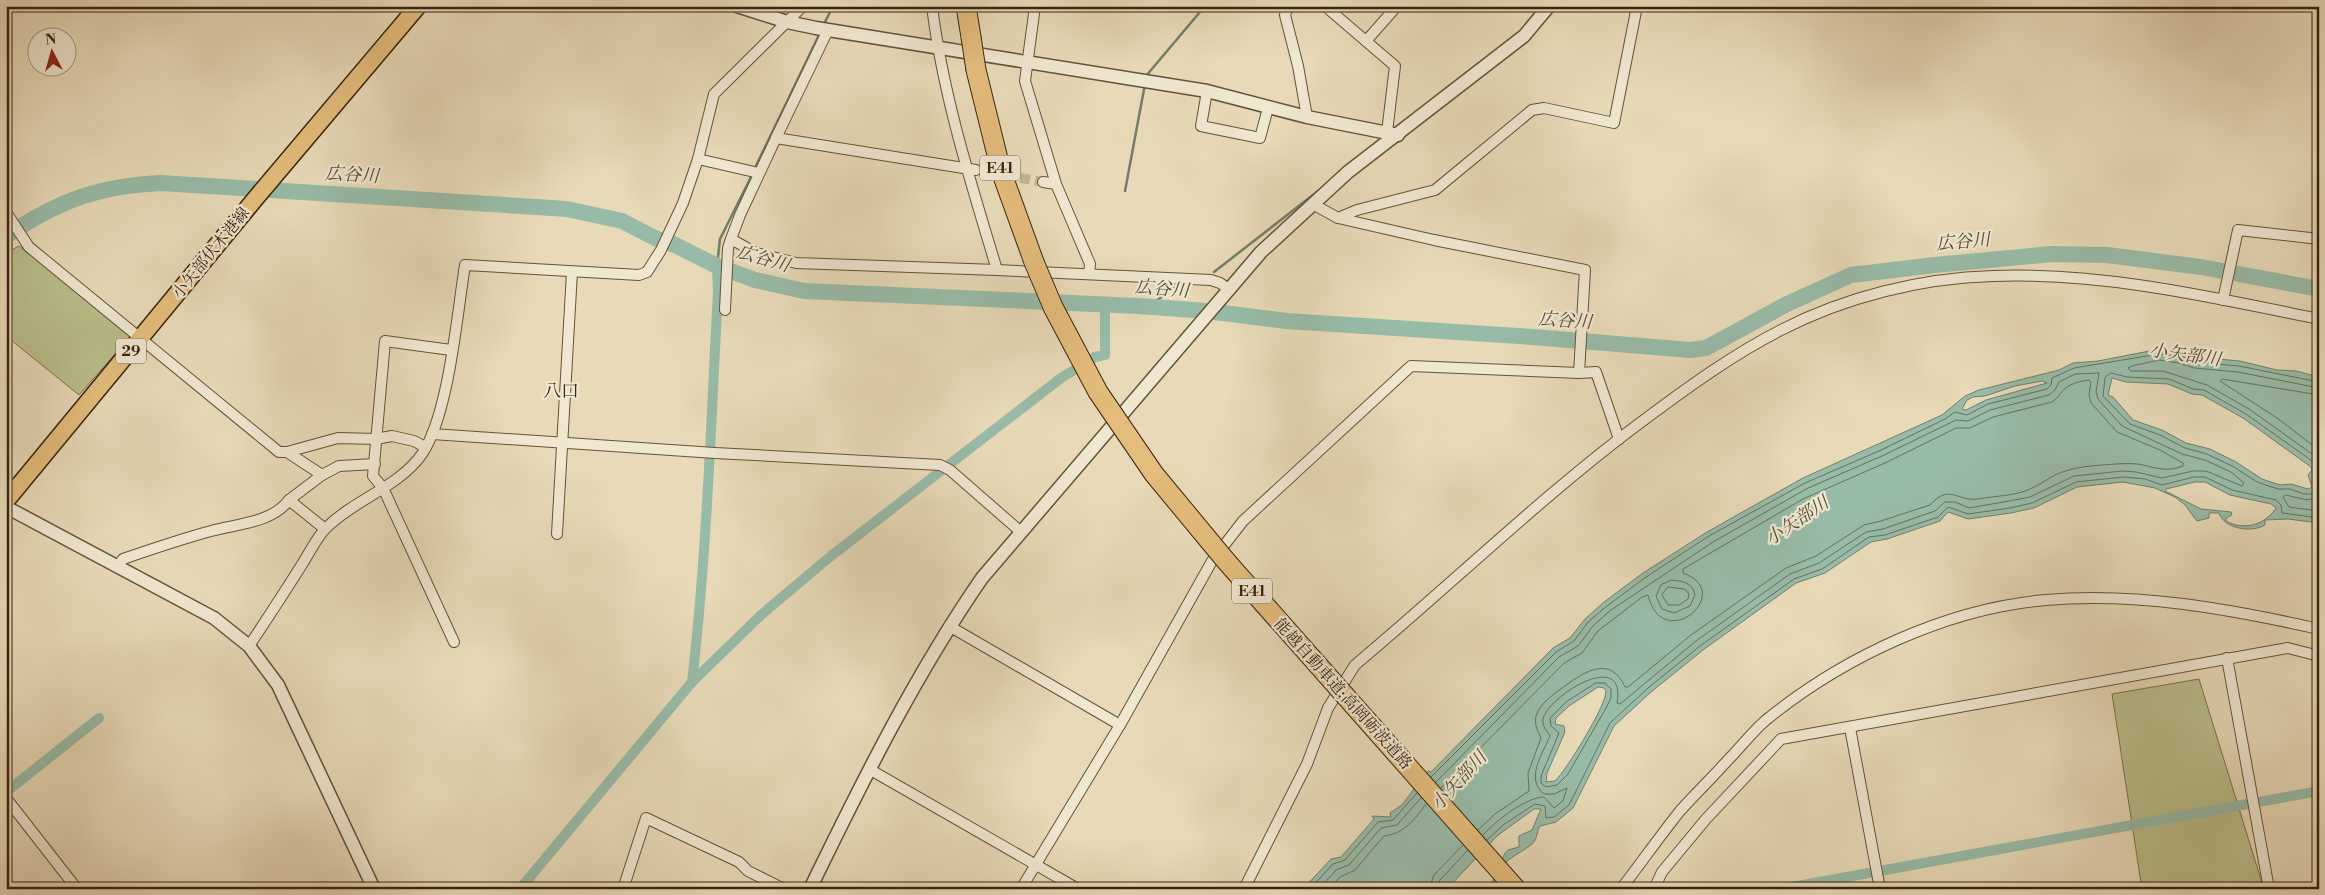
<svg xmlns="http://www.w3.org/2000/svg" width="2325" height="895" font-family="'Libre Bodoni','Noto Serif JP',serif">
	<style>
		.green { fill: #babe8b; stroke: #7a714c }
		.water { fill: #98bba8; stroke: #727f6a; fill-rule: evenodd }
		.lines { fill: none; stroke-linecap: round; stroke-linejoin: round }
		.shore { stroke: #68705b; stroke-width: 1 }
		.stream { stroke: #727f6a; stroke-width: 2.5 }
		.canal { stroke: #98bba8; stroke-width: 10 }
		.river { stroke: #98bba8; stroke-width: 16 }
		.minor-tunnel { stroke: #c5b696; stroke-width: 10; stroke-dasharray: 10 5; stroke-linecap: butt }
		.minor-casing { stroke: #655238; stroke-width: 12 }
		.tertiary-casing { stroke: #655238; stroke-width: 15 }
		.primary-casing { stroke: #39240e; stroke-width: 19 }
		.motorway-casing { stroke: #39240e; stroke-width: 21 }
		.minor { stroke: #f0e7d1; stroke-width: 10 }
		.tertiary { stroke: #f0e7d1; stroke-width: 12 }
		.primary { stroke: #e4bd7c; stroke-width: 16 }
		.motorway { stroke: #e4bd7c; stroke-width: 19 }
		.motorway-bridge-casing { stroke: #39240e; stroke-width: 21; stroke-linecap: butt }
		.motorway-bridge { stroke: #e4bd7c; stroke-width: 19 }
		.labels { text-anchor: middle; dominant-baseline: central; stroke-width: 4.5; stroke-linejoin: round; paint-order: stroke }
		.shield { fill: #f0e7d1; stroke: #705e48; stroke-width: 1 }
		.shield-label { font-size: 15px; font-weight: bold; fill: #39240e }
		.street-label { font-size: 16px; fill: #39240e; stroke: #f0e7d1 }
		.water-label { font-size: 18px; font-style: italic; fill: #514a34; stroke: #f0e7d1 }
		.neighbourhood-label { font-size: 18px; fill: #39240e; stroke: #f0e7d1 }
	</style>
	<rect width="100%" height="100%" fill="#e8dab8"/>
	<filter id="stains"><feTurbulence type="fractalNoise" baseFrequency=".004" numOctaves="4"/><feColorMatrix values="0 0 0 0 .2 0 0 0 0 .09 0 0 0 0 .02 0 0 0 .5 -.17"/></filter>
	<radialGradient id="worn" r=".72"><stop offset=".6" stop-color="#630" stop-opacity="0"/><stop offset="1" stop-color="#630" stop-opacity=".3"/></radialGradient>
	<g class="green">
		<polygon points="19,246 129,332 130,337 79,395 6,336 6,253"/>
		<polygon points="2199,679 2262,883 2263,889 2142,889 2112,694"/>
	</g>
	<path class="water" d="M2160 349 2191 353 2196 357 2240 361 2277 370 2296 371 2319 377V523L2288 519 2265 520V525C2252 533 2224 529 2219 513H2209V518L2197 521 2185 505 2175 497 2155 488 2123 482 2077 487 2034 508 2011 513 1968 519 1948 512 1940 521 1887 539 1871 542 1825 573 1796 583 1703 650 1651 692 1614 726 1573 808 1556 822 1540 826C1536 832 1538 839 1532 844 1518 856 1495 861 1497 885L1501 889H1492L1491 885 1505 853 1508 850 1519 847V836L1532 830 1541 809H1534L1497 836 1447 889H1303L1331 859 1341 857 1374 819 1372 816 1391 817 1390 813 1402 805 1425 774 1428 771 1431 772 1553 648 1570 638 1585 619 1604 602 1643 573 1707 532 1803 478 1942 415 1965 396 1979 390 2059 370 2073 363 2098 361ZM2112 378 2126 382 2168 384 2192 394 2202 395 2243 418 2311 467 2312 470 2308 475 2312 487 2308 489 2291 484 2280 485 2262 479 2236 462 2210 449 2186 443 2162 430 2133 420 2113 397 2108 395ZM2042 381 2047 383 1986 400 1966 410 1962 409 1967 400 1973 397 1985 396 2015 386ZM2195 482H2205L2230 495 2271 504 2276 508C2265 525 2244 531 2226 521V518L2232 515 2231 512 2201 509 2165 491 2166 489ZM1598 687 1604 688 1606 691C1607 704 1566 771 1555 781L1546 782 1547 773 1565 732 1564 726 1555 724 1556 718 1569 706Z"/>
	<g class="lines">
		<g class="shore">
			<polygon points="2111,373 2127,377 2169,379 2193,389 2204,390 2246,414 2315,463 2317,469 2315,475 2316,490 2312,494 2304,494 2290,489 2278,489 2257,482 2234,467 2207,454 2185,448 2160,435 2130,424 2103,396 2105,378"/>
			<polyline points="2319,388 2238,372 2194,368 2179,363 2159,360 2132,366 2128,368 2131,371 2163,371 2207,385 2249,409 2319,459"/>
			<polyline points="2319,395 2222,379 2220,381 2277,418 2319,450"/>
			<polyline points="2319,497 2307,500 2286,495 2283,497 2289,507 2319,511"/>
			<path d="M1672 580C1683 581 1693 583 1695 595L1690 606 1674 613 1662 609 1656 596 1661 585Z"/>
			<polygon points="1668,587 1685,589 1689,594 1688,599 1679,605 1668,605 1662,595"/>
			<polygon points="1596,683 1605,683 1611,689 1611,698 1606,708 1568,774 1557,785 1546,787 1541,783 1541,776 1559,733 1551,726 1550,718 1566,702"/>
			<polyline points="1431,777 1556,652 1574,641 1588,622 1607,606 1646,577 1709,536 1805,483 1879,451 1945,419 1955,412 1967,415 1988,404 2047,389 2051,385 2052,378 2074,368 2159,354 2189,358 2195,362 2239,366 2319,382"/>
			<path d="M1436 782 1559 657 1578 646 1593 626 1611 610 1713 542 1808 488 1882 456 1956 420 1968 421 1990 410 2049 395 2055 390 2059 382 2075 374 2099 373 2096 392 2098 399 2122 426 2182 454 2205 460 2231 472 2244 483 2242 486 2206 471H2193L2162 478 2136 472 2122 471 2074 476 2030 497 2009 501 1969 508 1955 502H1945L1935 511 1883 529 1866 532 1819 563 1790 574 1696 641 1620 704 1617 703C1627 647 1548 696 1543 719 1542 727 1547 731 1550 736 1542 755 1525 779 1544 794H1554L1567 788 1563 801 1554 808 1544 797C1524 798 1496 821 1483 835"/>
			<path d="M1441 788 1564 663 1582 653 1598 631 1642 597 1648 595C1663 656 1737 592 1683 573V569L1803 499 1885 463 1956 428H1970L1993 417 2052 402C2059 398 2060 392 2066 388 2072 383 2081 381 2089 380L2091 382 2089 394 2091 403 2117 432 2160 450 2183 463V466C2166 473 2154 467 2138 464 2126 463 2115 464 2103 465 2087 466 2070 468 2055 475 2046 480 2037 486 2028 490 2013 496 1994 496 1978 499 1957 502 1950 483 1930 505L1881 521 1864 525 1816 556 1786 568 1691 635 1628 687H1625C1611 655 1585 671 1565 686 1554 694 1540 703 1536 716 1534 725 1538 731 1541 738L1528 773 1529 791 1495 814 1478 830"/>
			<polyline points="1487,840 1503,825 1535,804 1545,806 1546,818 1554,817 1569,805 1610,723 1648,688 1700,646 1794,579 1822,569 1869,537 1885,535 1938,517 1948,507 1968,514 2010,508 2032,503 2076,482 2123,477 2145,479 2162,485 2194,477 2205,477 2232,490 2276,500 2281,505 2282,513 2319,518"/>
			<polyline points="1310,889 1333,864 1345,860 1378,822 1393,820 1417,793"/>
			<polyline points="1319,889 1336,870 1349,865 1381,828 1397,825 1421,798"/>
			<path d="M1329 889 1340 877 1355 870 1384 836C1404 834 1415 819 1426 804"/>
			<polyline points="1429,889 1434,875 1463,845"/>
			<polyline points="1437,889 1440,880 1468,850"/>
		</g>
		<g class="stream">
			<polyline points="823,26 833,6"/>
			<polyline points="1146,76 1205,6"/>
			<polyline points="754,170 820,33"/>
			<polyline points="1125,191 1145,84"/>
			<polyline points="717,266 720,239 752,175"/>
			<polyline points="1214,272 1318,191"/>
			<polyline points="1148,307 1182,282"/>
		</g>
		<g class="canal">
			<path d="M692 682C707 553 711 421 718 291L717 266"/>
			<polyline points="6,792 99,718"/>
			<polyline points="520,889 692,682 761,615 831,556 1061,378 1095,357 1105,355 1105,305"/>
			<polyline points="1781,889 2319,791"/>
		</g>
		<path class="river" d="M6 236C58 201 98 186 161 183L567 209 622 221 657 239 673 244 717 266 755 280 804 291 1138 306 1207 311 1287 321 1533 337 1690 350 1706 348 1787 304 1851 275 1935 265 2052 254 2107 255 2201 267 2319 289"/>
		<polyline class="minor-tunnel" points="976,170 1043,182"/>
		<g class="minor-casing">
			<g id="minor">
				<path d="M932 6C943 96 971 183 997 270L1211 280 1220 283 1230 290"/>
				<polyline points="1035,6 1025,81 1056,184 1090,264 1089,274"/>
				<polyline points="1292,6 1287,9 1285,15 1298,66 1307,117"/>
				<polyline points="1325,6 1395,66 1387,132"/>
				<polyline points="828,30 776,138 976,170"/>
				<polyline points="1366,41 1397,6"/>
				<polyline points="1207,91 1201,126 1260,138 1268,108"/>
				<polyline points="776,138 740,215 731,239 756,253 796,263 997,270"/>
				<polyline points="698,159 759,173"/>
				<polyline points="1043,182 1056,184"/>
				<polyline points="1314,203 1318,207 1338,218 1357,210 1435,190 1532,110 1544,108 1614,123 1637,6"/>
				<polyline points="6,212 29,247 279,452 287,452 322,475 289,500 325,529"/>
				<polyline points="1338,218 1434,240 1585,270 1579,373"/>
				<polyline points="2223,300 2238,230 2319,239"/>
				<polyline points="725,310 728,248 731,239"/>
				<polyline points="451,350 385,341 373,476 383,488 454,642"/>
				<polyline points="432,434 715,453 940,465 950,470 1021,532"/>
				<polyline points="287,452 338,438 376,439 392,436 414,441 425,447"/>
				<polyline points="322,475 339,466 375,464"/>
				<polyline points="557,534 572,272"/>
				<path d="M117 567 123 559C152 549 181 539 211 531 236 524 272 523 289 500"/>
				<polyline points="949,626 1120,725"/>
				<path d="M249 646C267 619 284 593 301 566 309 554 316 538 326 528 355 499 399 487 422 454 449 414 457 314 465 265L639 275 647 272 661 250 683 203 698 159 714 94 803 6"/>
				<polyline points="2227,658 2269,889"/>
				<polyline points="1850,728 1880,889"/>
				<polyline points="869,769 1078,889"/>
				<polyline points="6,798 77,889"/>
				<polyline points="623,889 646,818 739,862 748,871 784,889"/>
				<polyline points="1021,889 1120,725 1212,561 1243,521 1411,366 1579,373 1596,372 1619,439"/>
				<path d="M1244 889 1307 764 1328 708 1355 665C1453 583 1545 493 1648 417 1691 385 1734 354 1781 330 1845 297 1921 278 1993 276 2103 272 2211 297 2319 319"/>
				<path d="M1621 889C1641 863 1660 836 1680 811 1695 794 1712 778 1727 761 1740 748 1752 732 1766 720 1842 658 1947 608 2046 600 2137 592 2230 609 2319 629"/>
				<polyline points="1654,889 1662,872 1706,819 1781,739 2288,648 2319,656"/>
			</g>
		</g>
		<g class="tertiary-casing">
			<g id="tertiary">
				<polyline points="737,6 787,22 816,28 1207,91 1307,117 1398,135"/>
				<polyline points="6,507 214,618 249,646 278,685 374,889"/>
				<path d="M810 889C862 782 915 675 982 578L1261 252 1348 172 1524 36 1549 6"/>
			</g>
		</g>
		<g class="primary-casing">
			<polyline id="primary" points="6,501 255,199 418,6"/>
		</g>
		<g class="motorway-casing">
			<g id="motorway">
				<polyline points="966,6 971,37"/>
				<polyline points="976,70 1001,171 1034,262"/>
			</g>
		</g>
		<use href="#minor" class="minor"/>
		<use href="#tertiary" class="tertiary"/>
		<use href="#primary" class="primary"/>
		<use href="#motorway" class="motorway"/>
		<g class="motorway-bridge-casing">
			<g id="motorway-bridge">
				<polyline points="971,37 976,70"/>
				<polyline points="1034,262 1053,307 1098,392 1154,474 1226,561 1516,889"/>
			</g>
		</g>
		<use href="#motorway-bridge" class="motorway-bridge"/>
	</g>
	<g class="labels">
		<g class="shield">
			<rect x="980" y="155.5" width="40" height="25" rx="4"/>
			<rect x="116" y="338.5" width="30" height="25" rx="4"/>
			<rect x="1232" y="578.5" width="40" height="25" rx="4"/>
		</g>
		<g class="shield-label">
			<text x="1000" y="168">E41</text>
			<text x="131" y="351">29</text>
			<text x="1252" y="591">E41</text>
		</g>
		<g class="street-label">
			<text transform="translate(211 253) rotate(-51)">小矢部伏木港線</text>
			<text transform="translate(1343 694) rotate(48)">能越自動車道;高岡砺波道路</text>
		</g>
		<g class="water-label">
			<text transform="translate(352 175) rotate(3)">広谷川</text>
			<text transform="translate(1963 242) rotate(-5)">広谷川</text>
			<text transform="translate(763 259) rotate(16)">広谷川</text>
			<text transform="translate(1162 289) rotate(5)">広谷川</text>
			<text transform="translate(1565 321) rotate(4)">広谷川</text>
			<text transform="translate(2185 355) rotate(8)">小矢部川</text>
			<text transform="translate(1797 521) rotate(-34)">小矢部川</text>
			<text transform="translate(1459 781) rotate(-48)">小矢部川</text>
		</g>
		<g class="neighbourhood-label">
			<text x="561" y="391">八口</text>
		</g>
	</g>
	<rect width="2325" height="895" fill="none" stroke="#e8dab8" stroke-width="25"/>
	<rect x="8" y="8" width="2310" height="880" fill="none" stroke="#39240e" stroke-width="2.5"/>
	<rect x="12" y="12" width="2300" height="870" fill="none" stroke="#39240e"/>
	<g transform="translate(52 52) rotate(354)"><circle r="24" fill="#f0e7d1" stroke="#a79983"/>
	<path d="M0-4L9 19L0 12L-9 19Z" fill="#8f2418"/>
	<text y="-8" font-size="14" font-weight="bold" text-anchor="middle" fill="#39240e">N</text>
	</g>
	<rect width="100%" height="100%" filter="url(#stains)"/>
	<rect width="100%" height="100%" fill="url(#worn)"/>
</svg>
